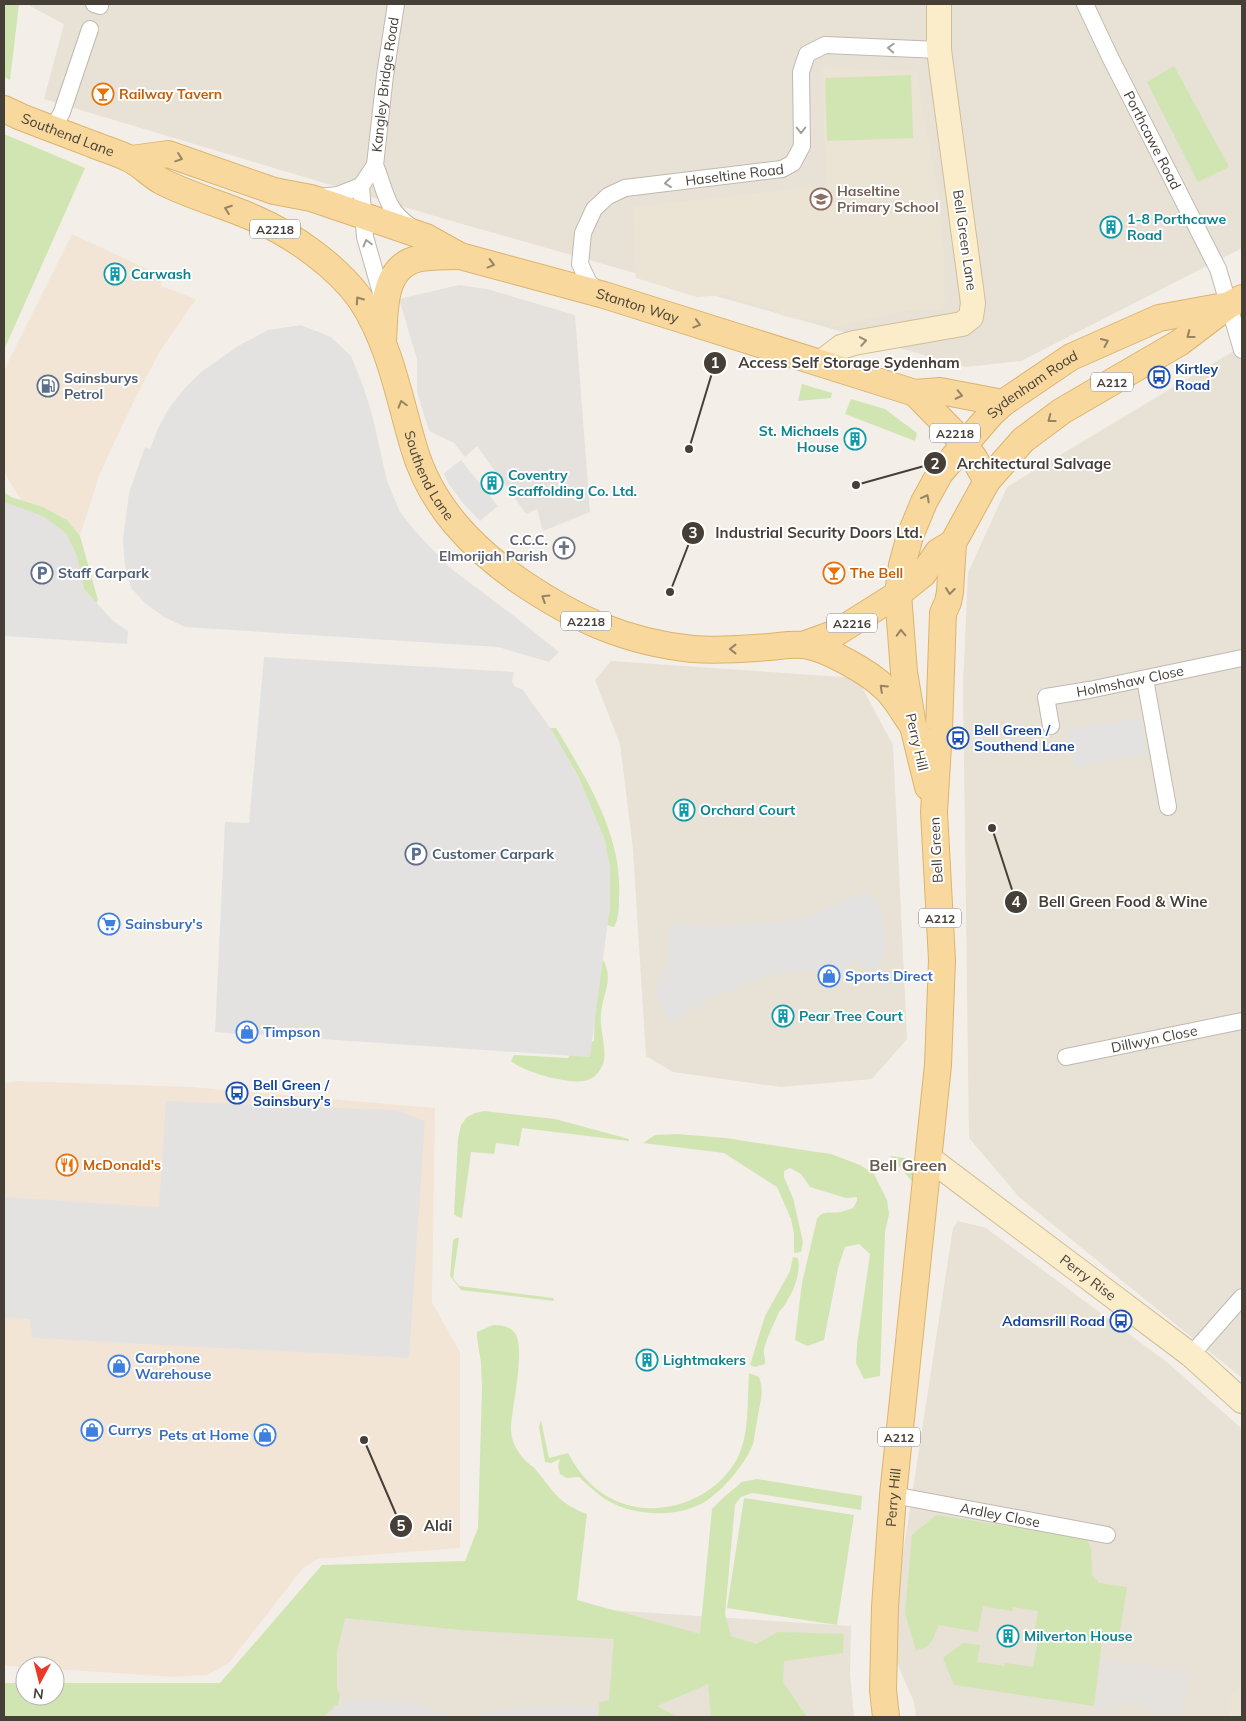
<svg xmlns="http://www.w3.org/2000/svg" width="1246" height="1721" font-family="Mulish,sans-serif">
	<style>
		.residential { fill: #e7e1d6 }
		.commercial { fill: #f3e5d5 }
		.industrial { fill: #e5e1dd }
		.education { fill: #ebe3d3 }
		.green { fill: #d1e5b3 }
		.parking { fill: #e4e2e0 }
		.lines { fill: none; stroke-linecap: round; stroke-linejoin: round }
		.street-casing { stroke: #c1b9ae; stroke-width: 18 }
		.secondary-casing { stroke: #d0bf9a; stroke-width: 26 }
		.primary-casing { stroke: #dcb46d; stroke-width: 28 }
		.street { stroke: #fff; stroke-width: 16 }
		.secondary { stroke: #fbecca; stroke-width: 24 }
		.primary { stroke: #f8d89c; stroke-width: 26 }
		.oneway { stroke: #a29f9b }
		.oneway2 { stroke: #968464 }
		.oneway3 { stroke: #978d79 }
		.labels { text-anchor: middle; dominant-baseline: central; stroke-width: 4; stroke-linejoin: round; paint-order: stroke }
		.shield { fill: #fff; stroke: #7e7973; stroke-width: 1 }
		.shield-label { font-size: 12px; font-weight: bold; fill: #463f37 }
		.street-label { font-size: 14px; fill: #463f37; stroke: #fff }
		.food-label { font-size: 14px; font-weight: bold; fill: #c56008; stroke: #fff; text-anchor: start }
		.education-label { font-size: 14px; font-weight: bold; fill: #785e54; stroke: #fff; text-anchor: start }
		.culture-label { font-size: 14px; font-weight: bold; fill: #0d838f; stroke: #fff; text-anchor: start }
		.transit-label { font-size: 14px; font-weight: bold; fill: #164399; stroke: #fff; text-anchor: start }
		.service-label { font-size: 14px; font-weight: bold; fill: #4e5e75; stroke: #fff; text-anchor: start }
		.worship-label { font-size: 14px; font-weight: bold; fill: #5b616d; stroke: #fff; text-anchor: end }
		.shop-label { font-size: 14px; font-weight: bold; fill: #366cbe; stroke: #fff; text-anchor: start }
		.quarter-label { font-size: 16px; font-weight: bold; fill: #685d4f; stroke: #fff }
		.leader { fill: none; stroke: #463f37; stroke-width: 2 }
		.callout-dot { fill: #463f37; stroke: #fff; stroke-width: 2 }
		.mark-label { font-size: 15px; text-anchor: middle; font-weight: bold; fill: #fff }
		.callout-label { font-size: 15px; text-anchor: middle; font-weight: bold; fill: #463f37; stroke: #fff; stroke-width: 4; stroke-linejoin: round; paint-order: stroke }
	</style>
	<rect width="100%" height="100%" fill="#f3efe8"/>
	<g class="residential">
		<polygon points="31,4 1242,4 1242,248 1021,361 966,367 448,220 44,99 64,24 30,6"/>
		<polygon points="1242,346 1242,1378 1019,1197 969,1138 963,685 968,573 1007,487"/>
		<polygon points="611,661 857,678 893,745 907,1039 872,1079 781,1087 673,1072 646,1056 633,849 620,744 595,680"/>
		<polygon points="958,1221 986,1228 1168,1363 1242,1429 1242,1717 916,1717 914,1702 893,1654 899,1580 953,1228"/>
		<polygon points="316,1591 851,1626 850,1674 854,1717 301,1717"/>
	</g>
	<g class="commercial">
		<polygon points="72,234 162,276 161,286 196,299 160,351 133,403 100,473 80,536 67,520 43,507 21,500 4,472 4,370"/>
		<polygon points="18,1081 192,1087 435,1108 432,1302 460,1352 460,1548 318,1559 303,1568 229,1663 207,1675 175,1677 55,1669 55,1666 25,1667 4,1666 4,1083"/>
	</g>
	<g class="industrial">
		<polygon points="459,285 487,289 575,315 590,512 543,531 537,509 526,514 477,446 465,457 454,443 429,431 417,392 417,359 399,299"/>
		<polygon points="1101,1658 1190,1672 1182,1717 1163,1717 1131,1701 1120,1703 1107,1717 1099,1717 1095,1708"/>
	</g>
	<g class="education">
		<polygon points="822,67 917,71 938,192 944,251 945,306 941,310 909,310 831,328 829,321 796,319 780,315 779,311 724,295 697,297 636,278 632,207 826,185"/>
		<polygon points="1242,1684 1242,1717 1229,1717 1232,1693"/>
	</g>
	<g class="green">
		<polygon points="4,4 19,4 10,80 4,77"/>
		<polygon points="1174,66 1229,167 1198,182 1147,82"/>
		<polygon points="911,75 913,138 827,141 825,78"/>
		<polygon points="4,134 85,168 4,350"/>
		<polygon points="802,384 832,393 831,398 798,401"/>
		<polygon points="851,399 885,409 917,433 915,441 845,414"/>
		<polygon points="4,492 11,497 43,507 67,520 80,536 98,600 93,609 4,502"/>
		<path d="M550 728H556C587 780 623 835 619 898 619 908 619 918 614 927L607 925 610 906 605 841 578 776Z"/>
		<path d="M600 955C616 977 603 991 601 1014 599 1028 608 1051 603 1064 600 1071 596 1077 588 1080 572 1086 523 1072 511 1061L514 1055 568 1058 573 1050 594 1041 595 996Z"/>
		<polygon points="484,1111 555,1119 629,1139 629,1141 522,1128 519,1146 496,1143 494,1154 471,1152 462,1218 458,1217 454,1214 458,1139 461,1125 467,1117 475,1113"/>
		<path d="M677 1134 726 1138 810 1151 831 1154 860 1165 874 1174 887 1200 889 1214 885 1232 880 1376 864 1379 856 1363 857 1344 870 1254 859 1244 845 1247 838 1268 824 1340 807 1346 795 1340 802 1283 817 1219C823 1209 831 1214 840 1212 845 1211 849 1209 853 1208L857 1201V1197L846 1198 810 1187 801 1174 790 1168 784 1171V1177L793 1198 803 1242 801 1252 794 1253V1234L791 1219 777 1187 724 1153 643 1143 655 1135Z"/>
		<polygon points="890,1156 921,1160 918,1188"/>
		<polygon points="456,1238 459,1238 453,1278 459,1286 553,1298 554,1301 461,1290 450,1276 453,1240"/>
		<path d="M793 1257 798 1258C801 1269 795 1289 788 1299 786 1304 782 1308 779 1312 774 1324 767 1337 764 1349 763 1355 766 1359 765 1364L755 1367 750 1365 765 1316 790 1271Z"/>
		<path d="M493 1325C502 1325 508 1326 514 1332 527 1345 511 1410 511 1430 511 1442 519 1455 528 1463 531 1466 534 1467 536 1470 555 1493 558 1503 587 1514L577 1600 700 1634 712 1509 724 1497 742 1482 757 1479 862 1496 861 1510 752 1493 741 1497 735 1505 725 1614 731 1636 756 1644 778 1632 844 1634 843 1653 784 1661 783 1682 807 1717H711L708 1684 657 1706 678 1717H598L599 1703 609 1700 614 1639 461 1630 345 1618 337 1652V1690L340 1694 338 1705 323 1717H4V1683H25V1696H55V1683H220L322 1565 465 1561 478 1528 482 1389 481 1363 477 1338V1332Z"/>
		<path d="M749 1373 759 1377C765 1392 759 1406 757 1422 755 1429 755 1437 753 1444 745 1465 720 1494 701 1504 673 1518 632 1516 605 1499 596 1493 588 1485 579 1477L567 1478 560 1474 558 1466 560 1459 551 1463 545 1462 539 1427 541 1420 549 1458 568 1453C578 1472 592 1489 612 1499 656 1521 713 1502 737 1459 750 1434 747 1400 749 1373Z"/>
		<polygon points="744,1498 854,1515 837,1625 727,1608"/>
		<path d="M936 1515 1079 1537 1088 1541 1091 1549 1092 1575 1099 1583 1127 1587 1118 1642 1102 1640 1094 1706 954 1685 943 1658 963 1643 980 1645 977 1662 1004 1666 1005 1663 1033 1667 1038 1641 1033 1640 1038 1611 1013 1607 1012 1611 983 1606 978 1632 939 1625C932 1639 933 1647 916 1650L905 1613 912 1535Z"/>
	</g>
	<g class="parking">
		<polygon points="301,325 331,337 351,356 362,383 372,414 387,481 400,512 415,531 449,567 514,616 559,652 549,662 498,647 185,627 164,617 145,603 131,588 125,566 123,540 129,493 145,447 150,449 158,428 169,408 184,389 201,372 238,346 268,330"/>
		<polygon points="461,460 498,506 480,521 462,502 448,483 444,473"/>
		<polygon points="4,502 43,516 66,533 77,556 84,589 112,620 128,631 127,644 4,636"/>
		<polygon points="264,657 514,672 512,681 515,687 522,689 552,730 578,776 605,841 610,867 610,906 590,1057 215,1032 225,822 249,823"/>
		<polygon points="1141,718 1146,754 1075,767 1068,730"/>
		<polygon points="865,891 878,903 886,929 885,949 875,973 861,967 861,957 845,966 844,973 835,974 802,970 770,975 711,998 671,1022 655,993 662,972 670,965 668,945 670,924 706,927 780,922 808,916 841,903"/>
		<polygon points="166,1101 396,1110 425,1121 409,1358 32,1338 30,1319 4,1318 4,1197 159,1207"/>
		<polygon points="342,1701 408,1702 448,1714 447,1717 333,1717 333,1706 341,1706"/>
		<polygon points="560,1707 599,1708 597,1717 482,1717 481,1713 514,1709"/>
	</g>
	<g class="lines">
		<g class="street-casing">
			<g id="street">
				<polyline points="94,4 100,6"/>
				<path id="s1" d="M1085 4 1110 57 1218 269 1242 350"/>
				<polyline points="53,129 62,112 90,29"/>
				<path d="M375 165C386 191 385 209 410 226"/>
				<polyline points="361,186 365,237 381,293 381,303"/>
				<path id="s2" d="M318 197 338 195 361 186 375 165 385 75 396 4"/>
				<path id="s3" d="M600 292 589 283 580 264 583 233 594 209 608 196 625 188 782 169 793 163 802 146 801 72 807 54 825 45 939 50"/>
				<polyline points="1145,679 1168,807"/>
				<path id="s4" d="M1051 726 1046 697 1089 690 1242 658"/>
				<path id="s5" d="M1066 1057 1242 1021"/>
				<polyline points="1191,1355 1242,1297"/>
				<path id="s6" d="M893 1495 1107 1535"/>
			</g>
		</g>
		<g class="secondary-casing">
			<g id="secondary">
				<polyline points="820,363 841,347 854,343 962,324 971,317 973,303 939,50 939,4"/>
				<path id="s7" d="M929 1158 1191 1355 1242 1401"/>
			</g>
		</g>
		<g class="primary-casing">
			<g id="primary">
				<path id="s8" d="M4 109 21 117C44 126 68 135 92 144 104 149 118 153 130 159 142 165 151 176 163 182 193 197 225 205 256 219 293 235 338 267 361 300 390 344 399 398 414 448 431 506 472 548 521 582 576 619 625 642 693 649 718 651 744 649 769 647 780 646 793 644 803 645 825 647 870 673 885 688 896 698 904 714 913 726"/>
				<path id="s9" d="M131 159 168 154 274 191 311 198 426 237 460 256 604 295 915 393 940 391 1003 403"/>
				<path d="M383 342C385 312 381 265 421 258 434 256 447 256 460 256"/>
				<polyline points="915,393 956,435 974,458 987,481"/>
				<polyline points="803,645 836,633 898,594 923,574 938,552 953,543"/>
				<path id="s10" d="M928 787 913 726 904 672 898 594 902 565 910 536 924 502 940 473 991 414 1003 403 1071 357 1159 318 1224 306"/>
				<path id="s11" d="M886 1717 883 1690 885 1607 893 1495 938 1065 942 960 934 812 939 729 943 613 948 602 950 592 953 543 987 481 1023 440 1062 411 1179 343 1229 305 1242 298"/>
			</g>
		</g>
		<use href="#street" class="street"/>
		<use href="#secondary" class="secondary"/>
		<use href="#primary" class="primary"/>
	</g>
	<defs><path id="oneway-chevron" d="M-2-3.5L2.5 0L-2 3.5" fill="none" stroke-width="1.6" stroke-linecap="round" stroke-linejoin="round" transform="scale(1.25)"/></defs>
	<g class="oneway">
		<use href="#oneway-chevron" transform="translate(891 48) rotate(-177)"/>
		<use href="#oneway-chevron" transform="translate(801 130) rotate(90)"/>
		<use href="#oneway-chevron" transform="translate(668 183) rotate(173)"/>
		<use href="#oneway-chevron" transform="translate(367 243) rotate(-105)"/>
	</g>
	<g class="oneway2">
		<use href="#oneway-chevron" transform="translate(179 158) rotate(19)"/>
		<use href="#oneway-chevron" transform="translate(228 209) rotate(-160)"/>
		<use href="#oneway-chevron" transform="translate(491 264) rotate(15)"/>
		<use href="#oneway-chevron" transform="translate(359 300) rotate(-125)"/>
		<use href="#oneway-chevron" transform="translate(697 324) rotate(17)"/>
		<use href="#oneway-chevron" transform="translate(1190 335) rotate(143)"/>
		<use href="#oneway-chevron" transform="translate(1105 342) rotate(-24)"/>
		<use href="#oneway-chevron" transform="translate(959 395) rotate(12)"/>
		<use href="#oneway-chevron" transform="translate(402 404) rotate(-106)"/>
		<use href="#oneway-chevron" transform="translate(1051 419) rotate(143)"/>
		<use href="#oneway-chevron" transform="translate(926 498) rotate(-62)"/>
		<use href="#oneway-chevron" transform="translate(950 591) rotate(97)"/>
		<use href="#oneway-chevron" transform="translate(545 598) rotate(-148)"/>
		<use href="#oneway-chevron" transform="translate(901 633) rotate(-92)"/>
		<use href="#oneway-chevron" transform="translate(733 649) rotate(-180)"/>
		<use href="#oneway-chevron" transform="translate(883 688) rotate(-137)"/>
	</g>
	<use class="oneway3" href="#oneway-chevron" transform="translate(863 341) rotate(-10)"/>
	<defs>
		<g id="bar-ring" transform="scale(1.125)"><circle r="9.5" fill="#fff" stroke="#e8710a" stroke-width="1.5"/><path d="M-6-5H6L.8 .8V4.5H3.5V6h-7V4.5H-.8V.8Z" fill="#e8710a"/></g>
		<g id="school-ring" transform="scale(1.125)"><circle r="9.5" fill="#fff" stroke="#8d6e63" stroke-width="1.5"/><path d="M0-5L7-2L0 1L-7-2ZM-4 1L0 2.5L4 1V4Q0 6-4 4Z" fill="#8d6e63"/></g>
		<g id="building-ring" transform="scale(1.125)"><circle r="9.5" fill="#fff" stroke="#0f9aa8" stroke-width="1.5"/><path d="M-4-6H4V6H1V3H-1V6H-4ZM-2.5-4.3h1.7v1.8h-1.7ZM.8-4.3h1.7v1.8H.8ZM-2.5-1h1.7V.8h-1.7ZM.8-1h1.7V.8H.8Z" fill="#0f9aa8"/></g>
		<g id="bus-ring" transform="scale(1.125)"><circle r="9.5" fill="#fff" stroke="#1a4fb4" stroke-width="1.5"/><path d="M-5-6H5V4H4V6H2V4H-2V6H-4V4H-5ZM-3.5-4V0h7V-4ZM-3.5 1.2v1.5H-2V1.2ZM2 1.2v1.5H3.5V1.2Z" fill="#1a4fb4"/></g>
		<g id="fuel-ring" transform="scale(1.125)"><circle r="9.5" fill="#fff" stroke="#5c6f8a" stroke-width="1.5"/><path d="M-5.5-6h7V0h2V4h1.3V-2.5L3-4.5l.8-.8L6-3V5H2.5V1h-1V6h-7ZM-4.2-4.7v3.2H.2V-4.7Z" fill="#5c6f8a"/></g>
		<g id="church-ring" transform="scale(1.125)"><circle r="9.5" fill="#fff" stroke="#6b7280" stroke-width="1.5"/><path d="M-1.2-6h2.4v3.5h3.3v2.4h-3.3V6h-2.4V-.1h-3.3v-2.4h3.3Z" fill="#6b7280"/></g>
		<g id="parking-ring" transform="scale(1.125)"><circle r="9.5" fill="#fff" stroke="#5c6f8a" stroke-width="1.5"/><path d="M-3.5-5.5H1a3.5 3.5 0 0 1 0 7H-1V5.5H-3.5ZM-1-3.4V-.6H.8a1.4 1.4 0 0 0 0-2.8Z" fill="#5c6f8a"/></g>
		<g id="supermarket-ring" transform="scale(1.125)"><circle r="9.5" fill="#fff" stroke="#3f7fe0" stroke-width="1.5"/><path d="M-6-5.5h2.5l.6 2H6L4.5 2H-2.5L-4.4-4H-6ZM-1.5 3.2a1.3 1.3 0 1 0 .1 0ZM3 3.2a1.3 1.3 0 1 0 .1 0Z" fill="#3f7fe0"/></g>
		<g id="shop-ring" transform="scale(1.125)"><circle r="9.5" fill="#fff" stroke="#3f7fe0" stroke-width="1.5"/><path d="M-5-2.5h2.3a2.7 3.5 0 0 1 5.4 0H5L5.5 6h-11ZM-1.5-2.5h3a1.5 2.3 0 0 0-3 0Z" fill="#3f7fe0"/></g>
		<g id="restaurant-ring" transform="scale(1.125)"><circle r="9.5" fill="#fff" stroke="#e8710a" stroke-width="1.5"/><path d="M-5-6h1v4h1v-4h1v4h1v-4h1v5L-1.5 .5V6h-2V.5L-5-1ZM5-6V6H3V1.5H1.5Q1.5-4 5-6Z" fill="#e8710a"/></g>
	</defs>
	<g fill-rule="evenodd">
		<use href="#bar-ring" x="103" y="94"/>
		<use href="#school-ring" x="821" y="199"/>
		<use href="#building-ring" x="1111" y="227"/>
		<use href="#building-ring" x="115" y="274"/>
		<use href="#bus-ring" x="1159" y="377"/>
		<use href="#fuel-ring" x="48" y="386"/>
		<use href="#building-ring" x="855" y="439"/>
		<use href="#building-ring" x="492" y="483"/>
		<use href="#church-ring" x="564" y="548"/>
		<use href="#parking-ring" x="42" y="573"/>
		<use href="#bar-ring" x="834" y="573"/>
		<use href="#bus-ring" x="958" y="738"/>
		<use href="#building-ring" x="684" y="810"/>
		<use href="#parking-ring" x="416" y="854"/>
		<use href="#supermarket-ring" x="109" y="924"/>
		<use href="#shop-ring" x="829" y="976"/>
		<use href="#building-ring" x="783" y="1016"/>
		<use href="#shop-ring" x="247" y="1032"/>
		<use href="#bus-ring" x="237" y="1093"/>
		<use href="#restaurant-ring" x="67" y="1165"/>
		<use href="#bus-ring" x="1121" y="1321"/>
		<use href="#building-ring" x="647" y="1360"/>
		<use href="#shop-ring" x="119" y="1366"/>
		<use href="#shop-ring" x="92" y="1430"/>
		<use href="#shop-ring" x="265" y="1435"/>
		<use href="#building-ring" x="1008" y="1636"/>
	</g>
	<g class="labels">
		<g class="shield">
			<rect x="250" y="219.5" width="50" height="19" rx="4"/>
			<rect x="1091" y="372.5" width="42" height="19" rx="4"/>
			<rect x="930" y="423.5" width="50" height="19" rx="4"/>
			<rect x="561" y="611.5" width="50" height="19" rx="4"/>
			<rect x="827" y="613.5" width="50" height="19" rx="4"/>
			<rect x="919" y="908.5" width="42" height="19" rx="4"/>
			<rect x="878" y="1427.5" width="42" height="19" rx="4"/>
		</g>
		<g class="shield-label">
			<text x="275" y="229">A2218</text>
			<text x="1112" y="382">A212</text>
			<text x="955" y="433">A2218</text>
			<text x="586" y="621">A2218</text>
			<text x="852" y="623">A2216</text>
			<text x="940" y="918">A212</text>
			<text x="899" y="1437">A212</text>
		</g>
		<g class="street-label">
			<text stroke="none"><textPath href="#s2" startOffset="151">Kangley Bridge Road</textPath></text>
			<text stroke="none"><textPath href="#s8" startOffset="69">Southend Lane</textPath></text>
			<text stroke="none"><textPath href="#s1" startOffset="152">Porthcawe Road</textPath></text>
			<text stroke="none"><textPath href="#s3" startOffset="241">Haseltine Road</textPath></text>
			<text transform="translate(965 240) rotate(82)">Bell Green Lane</text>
			<text stroke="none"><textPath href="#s9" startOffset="532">Stanton Way</textPath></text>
			<text stroke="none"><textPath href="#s10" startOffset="454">Sydenham Road</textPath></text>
			<text stroke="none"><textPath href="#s8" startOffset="599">Southend Lane</textPath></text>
			<text stroke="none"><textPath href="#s4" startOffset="115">Holmshaw Close</textPath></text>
			<text transform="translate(917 742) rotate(77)">Perry Hill</text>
			<text transform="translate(936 850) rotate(-93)">Bell Green</text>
			<text stroke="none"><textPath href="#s5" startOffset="90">Dillwyn Close</textPath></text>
			<text stroke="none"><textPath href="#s7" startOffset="199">Perry Rise</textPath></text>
			<text stroke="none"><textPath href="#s11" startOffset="220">Perry Hill</textPath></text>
			<text stroke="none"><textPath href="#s6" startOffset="109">Ardley Close</textPath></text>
		</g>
		<g class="food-label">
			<text x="119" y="94">Railway Tavern</text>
			<text x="850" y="573">The Bell</text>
			<text x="83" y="1165">McDonald's</text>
		</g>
		<g class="education-label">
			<text x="837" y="191">Haseltine<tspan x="837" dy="16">Primary School</tspan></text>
		</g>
		<g class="culture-label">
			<text x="1127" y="219">1-8 Porthcawe<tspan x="1127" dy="16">Road</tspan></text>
			<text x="131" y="274">Carwash</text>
			<text x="839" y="431" text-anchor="end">St. Michaels<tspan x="839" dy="16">House</tspan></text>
			<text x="508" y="475">Coventry<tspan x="508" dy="16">Scaffolding Co. Ltd.</tspan></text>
			<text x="700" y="810">Orchard Court</text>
			<text x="799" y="1016">Pear Tree Court</text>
			<text x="663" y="1360">Lightmakers</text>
			<text x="1024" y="1636">Milverton House</text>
		</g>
		<g class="transit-label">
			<text x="1175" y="369">Kirtley<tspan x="1175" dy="16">Road</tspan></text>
			<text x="974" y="730">Bell Green /<tspan x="974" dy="16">Southend Lane</tspan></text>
			<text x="253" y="1085">Bell Green /<tspan x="253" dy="16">Sainsbury's</tspan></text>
			<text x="1105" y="1321" text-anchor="end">Adamsrill Road</text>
		</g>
		<g class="service-label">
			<text x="64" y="378">Sainsburys<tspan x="64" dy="16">Petrol</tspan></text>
			<text x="58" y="573">Staff Carpark</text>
			<text x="432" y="854">Customer Carpark</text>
		</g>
		<g class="worship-label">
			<text x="548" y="540">C.C.C.<tspan x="548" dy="16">Elmorijah Parish</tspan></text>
		</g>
		<g class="shop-label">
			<text x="125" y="924">Sainsbury's</text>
			<text x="845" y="976">Sports Direct</text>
			<text x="263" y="1032">Timpson</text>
			<text x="135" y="1358">Carphone<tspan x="135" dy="16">Warehouse</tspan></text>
			<text x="108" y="1430">Currys</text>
			<text x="249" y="1435" text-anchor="end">Pets at Home</text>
		</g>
		<g class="quarter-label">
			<text x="908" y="1165">Bell Green</text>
		</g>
	</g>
	<path class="leader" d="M689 449L715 363M856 485L935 463M670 592L693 533M992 828L1016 902M364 1440L401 1526"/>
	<g class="callout-dot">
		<circle cx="689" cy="449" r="5"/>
		<circle cx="856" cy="485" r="5"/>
		<circle cx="670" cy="592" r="5"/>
		<circle cx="992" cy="828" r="5"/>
		<circle cx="364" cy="1440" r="5"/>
		<circle cx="715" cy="363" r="12"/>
		<circle cx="935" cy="463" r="12"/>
		<circle cx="693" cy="533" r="12"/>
		<circle cx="1016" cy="902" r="12"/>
		<circle cx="401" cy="1526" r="12"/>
	</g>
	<g class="mark-label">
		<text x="715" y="368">1</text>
		<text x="935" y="469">2</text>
		<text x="693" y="538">3</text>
		<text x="1016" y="907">4</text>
		<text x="401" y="1531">5</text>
	</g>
	<g class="callout-label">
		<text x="849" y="368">Access Self Storage Sydenham</text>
		<text x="1034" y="469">Architectural Salvage</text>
		<text x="819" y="538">Industrial Security Doors Ltd.</text>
		<text x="1123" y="907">Bell Green Food &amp; Wine</text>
		<text x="438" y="1531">Aldi</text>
	</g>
	<rect width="1246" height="1721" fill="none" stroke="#463f37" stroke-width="10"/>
	<g transform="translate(40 1681) rotate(187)"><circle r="24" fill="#ffffff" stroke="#b5b2af"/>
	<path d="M0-4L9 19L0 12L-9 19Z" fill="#ec3826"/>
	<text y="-8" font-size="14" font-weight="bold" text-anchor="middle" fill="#463f37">N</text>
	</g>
</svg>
